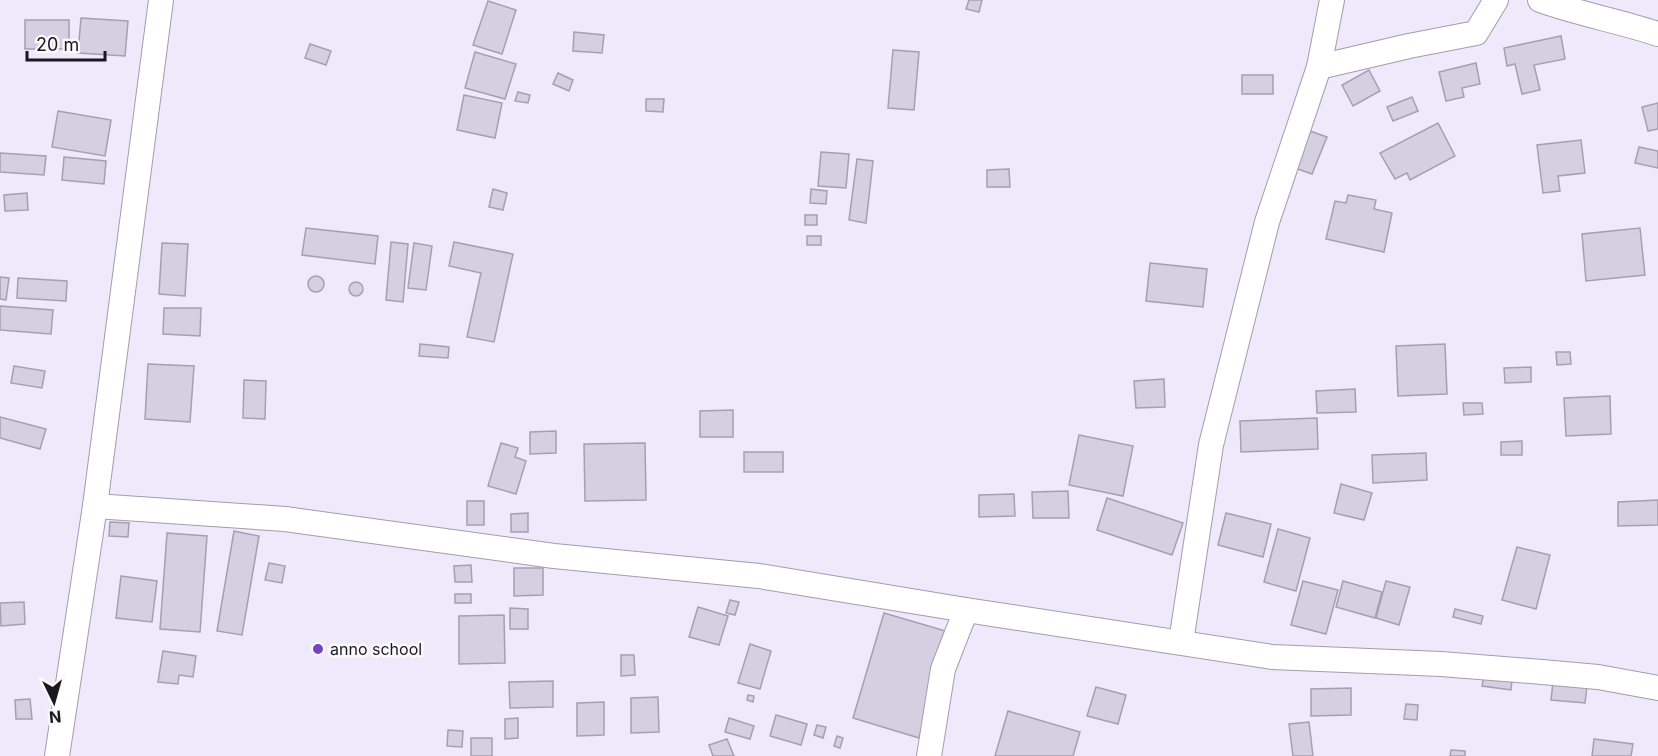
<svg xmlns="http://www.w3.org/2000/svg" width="1658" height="756" font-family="Inter,sans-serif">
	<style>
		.building { fill: #d4cfe1; stroke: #a4a0b1; stroke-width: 1.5 }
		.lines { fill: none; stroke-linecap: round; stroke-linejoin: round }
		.minor-casing { stroke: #a19dad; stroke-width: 26 }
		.minor { stroke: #fff; stroke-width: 24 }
		.poi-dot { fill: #7445bd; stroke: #fafafd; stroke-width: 2 }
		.labels { text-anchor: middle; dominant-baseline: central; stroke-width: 5; stroke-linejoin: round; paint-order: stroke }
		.poi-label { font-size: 16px; fill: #1a181f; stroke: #fafafd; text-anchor: start }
	</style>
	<rect width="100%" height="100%" fill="#eeeafc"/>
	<g class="building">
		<polygon points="969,0 982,0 979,12 966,9"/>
		<polygon points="488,1 516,10 502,54 473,45"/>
		<polygon points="81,18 128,21 125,56 78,53"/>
		<rect x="25" y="20" width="44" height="29"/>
		<polygon points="574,32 604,35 602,53 573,51"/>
		<polygon points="1561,36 1565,59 1534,65 1540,90 1522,94 1515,64 1507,66 1504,48"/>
		<polygon points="310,44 331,51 326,65 305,58"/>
		<polygon points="893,50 919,52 914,110 888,108"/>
		<polygon points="475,52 516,64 505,99 465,88"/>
		<polygon points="1476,63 1480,84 1462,88 1464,97 1446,101 1439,72"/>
		<polygon points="1369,70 1380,91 1353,106 1342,85"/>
		<polygon points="558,73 573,80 569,91 553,84"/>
		<rect x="1242" y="75" width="31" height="19"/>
		<polygon points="518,92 530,95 528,103 515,101"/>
		<polygon points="464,95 502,103 495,138 457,130"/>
		<polygon points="1412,97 1418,111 1393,121 1387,107"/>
		<polygon points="646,99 664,99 663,112 646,111"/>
		<polygon points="1658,103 1658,129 1648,131 1642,107"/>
		<polygon points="58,111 111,120 105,156 52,147"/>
		<polygon points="1438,123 1455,156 1410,180 1407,173 1395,179 1380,153"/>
		<polygon points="1310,131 1327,137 1312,174 1295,168"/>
		<polygon points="1581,140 1585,173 1558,176 1560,191 1543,193 1537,145"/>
		<polygon points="1639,147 1658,151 1658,168 1635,163"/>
		<polygon points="821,152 849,154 846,188 818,186"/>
		<polygon points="0,153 46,156 44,175 0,172"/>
		<polygon points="64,157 106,161 104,184 62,180"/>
		<polygon points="857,159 873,161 866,223 849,220"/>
		<polygon points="1009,169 1010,187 987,187 987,170"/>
		<polygon points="493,189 507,193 503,210 489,207"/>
		<polygon points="811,189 827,191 826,204 810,203"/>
		<polygon points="27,193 28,210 5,211 4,195"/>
		<polygon points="1348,195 1376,200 1374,209 1392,213 1384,252 1326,239 1335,201 1346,203"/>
		<rect x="805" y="215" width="12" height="10"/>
		<polygon points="306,228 378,236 375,264 302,255"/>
		<polygon points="1640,228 1645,275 1586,281 1582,234"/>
		<rect x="807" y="236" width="14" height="9"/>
		<polygon points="391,242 408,244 403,302 386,300"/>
		<polygon points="454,242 513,254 494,342 467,337 481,273 449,266"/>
		<polygon points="162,243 188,244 185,296 159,294"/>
		<polygon points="414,243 432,246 426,290 408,288"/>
		<polygon points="1150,263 1207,269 1203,307 1146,301"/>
		<circle cx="316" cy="284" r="8"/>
		<polygon points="0,277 9,278 6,300 0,299"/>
		<polygon points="18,278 67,281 66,301 17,298"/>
		<circle cx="356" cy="289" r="7"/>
		<polygon points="0,306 53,310 51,334 0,330"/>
		<polygon points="164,308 201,308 200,336 163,334"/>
		<polygon points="420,344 449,347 448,358 419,356"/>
		<polygon points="1445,344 1447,394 1398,396 1396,346"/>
		<polygon points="1556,352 1570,352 1571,364 1557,365"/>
		<polygon points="148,364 194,366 190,422 145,419"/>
		<polygon points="14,366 45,371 42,388 11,383"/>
		<polygon points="1531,367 1531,382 1505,383 1504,368"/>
		<polygon points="1164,379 1165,407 1136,408 1134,381"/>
		<polygon points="244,380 266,381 265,419 243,418"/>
		<polygon points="1355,389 1356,412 1317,413 1316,391"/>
		<polygon points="1610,396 1611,434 1566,436 1564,398"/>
		<polygon points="1463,403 1482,403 1483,414 1464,415"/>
		<polygon points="733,410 733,437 700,437 700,411"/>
		<polygon points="0,417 46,429 40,449 0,438"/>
		<polygon points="1317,418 1318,449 1241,452 1240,421"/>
		<polygon points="556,431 556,453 530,454 530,432"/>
		<polygon points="1079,435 1133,446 1123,496 1069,485"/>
		<polygon points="1522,441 1522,455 1501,455 1501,442"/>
		<polygon points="501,443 518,448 515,457 526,461 516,494 488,486"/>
		<polygon points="645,443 646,500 585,501 584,444"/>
		<rect x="744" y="452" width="39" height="20"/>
		<polygon points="1426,453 1427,480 1373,483 1372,455"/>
		<polygon points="1341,484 1372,493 1364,520 1334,513"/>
		<polygon points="1068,491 1069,518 1033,518 1032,492"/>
		<polygon points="1014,494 1015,516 979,517 979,495"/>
		<polygon points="1107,498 1183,523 1172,555 1097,530"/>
		<polygon points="1658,500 1658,525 1618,526 1618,502"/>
		<rect x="467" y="501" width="17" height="24"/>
		<polygon points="528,513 528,532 511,532 511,514"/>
		<polygon points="1226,513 1271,524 1263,557 1218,545"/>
		<polygon points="110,522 129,523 128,537 109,536"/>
		<polygon points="1278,529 1310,538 1296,591 1264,582"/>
		<polygon points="234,531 259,536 242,635 217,631"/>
		<polygon points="167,533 207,536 200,632 160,629"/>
		<polygon points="1517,547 1550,555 1536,609 1502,600"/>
		<polygon points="269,563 285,566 282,583 265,580"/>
		<polygon points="471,565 472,582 455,582 454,566"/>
		<polygon points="514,568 543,568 543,595 514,596"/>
		<polygon points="121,576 157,581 152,622 116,618"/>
		<polygon points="1303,581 1338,590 1326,634 1291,625"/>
		<polygon points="1343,581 1382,592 1375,618 1336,607"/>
		<polygon points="1386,581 1410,587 1399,625 1376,618"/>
		<rect x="455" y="594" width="16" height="9"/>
		<polygon points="730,600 739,602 735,615 726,613"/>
		<polygon points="24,602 25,624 1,626 0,603"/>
		<polygon points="698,607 728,616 719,645 689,637"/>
		<polygon points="510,608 528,609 528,629 510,629"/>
		<polygon points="1455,609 1483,616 1481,624 1453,617"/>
		<polygon points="884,613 949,632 919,738 853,718"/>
		<polygon points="504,615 505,663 459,664 459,616"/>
		<polygon points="750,644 771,651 760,689 738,683"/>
		<polygon points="163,651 196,656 193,677 179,675 178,684 158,682"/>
		<polygon points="621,655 634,655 635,675 621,676"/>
		<polygon points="1484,676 1512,680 1511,690 1482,686"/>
		<polygon points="553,681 553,707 510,708 509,682"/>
		<polygon points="1553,682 1587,686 1585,703 1551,700"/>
		<polygon points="1096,687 1126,695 1118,724 1087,716"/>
		<polygon points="1351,688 1351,715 1311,716 1311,689"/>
		<polygon points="748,695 754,696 753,702 747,700"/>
		<polygon points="658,697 659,732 631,733 631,698"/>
		<polygon points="30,699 32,719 16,719 15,700"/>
		<polygon points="604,702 604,735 577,736 577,703"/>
		<polygon points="1406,704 1418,705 1417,720 1404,719"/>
		<polygon points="1008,711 1080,732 1073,756 995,756"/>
		<polygon points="776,715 807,724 801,745 770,736"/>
		<polygon points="518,718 518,738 505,739 505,719"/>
		<polygon points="729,718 754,726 750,739 725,732"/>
		<polygon points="1309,722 1313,756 1293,756 1289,724"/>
		<polygon points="817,725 826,727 823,738 814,735"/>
		<polygon points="448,730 463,731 462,747 447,746"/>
		<polygon points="837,736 843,738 840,748 834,746"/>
		<rect x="471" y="738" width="21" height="18"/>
		<polygon points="727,739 734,756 713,756 709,745"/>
		<polygon points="1594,739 1633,744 1631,756 1592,756"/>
		<polygon points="1451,750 1465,751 1465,756 1450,756"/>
	</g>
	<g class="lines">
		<g class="minor-casing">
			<g id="minor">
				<polyline points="1332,0 1319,67 1409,46 1476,33 1496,0"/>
				<path d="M1540 0C1579 14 1619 21 1658 34"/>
				<polyline points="95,506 285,519 554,556 759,576 966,610 1272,657 1441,664 1542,672 1598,677 1658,688"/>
				<polyline points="1181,642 1211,445 1267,222 1319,67"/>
				<polyline points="57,756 95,506 161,0"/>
				<polyline points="929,756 943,669 966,610"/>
			</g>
		</g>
		<use href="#minor" class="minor"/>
	</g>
	<circle class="poi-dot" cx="318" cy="649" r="6"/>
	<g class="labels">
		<g class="poi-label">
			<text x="330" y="649">anno school</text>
		</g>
	</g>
	<g transform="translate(54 702) rotate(175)" stroke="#fafafd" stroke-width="4.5" paint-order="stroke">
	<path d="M0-4.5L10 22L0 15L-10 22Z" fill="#1a181f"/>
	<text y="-9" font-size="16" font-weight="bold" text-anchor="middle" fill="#1a181f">N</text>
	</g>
	<path d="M27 51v9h78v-9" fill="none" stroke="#1a181f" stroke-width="3"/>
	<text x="36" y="51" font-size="18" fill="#1a181f" stroke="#fafafd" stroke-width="4.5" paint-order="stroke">20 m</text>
</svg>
